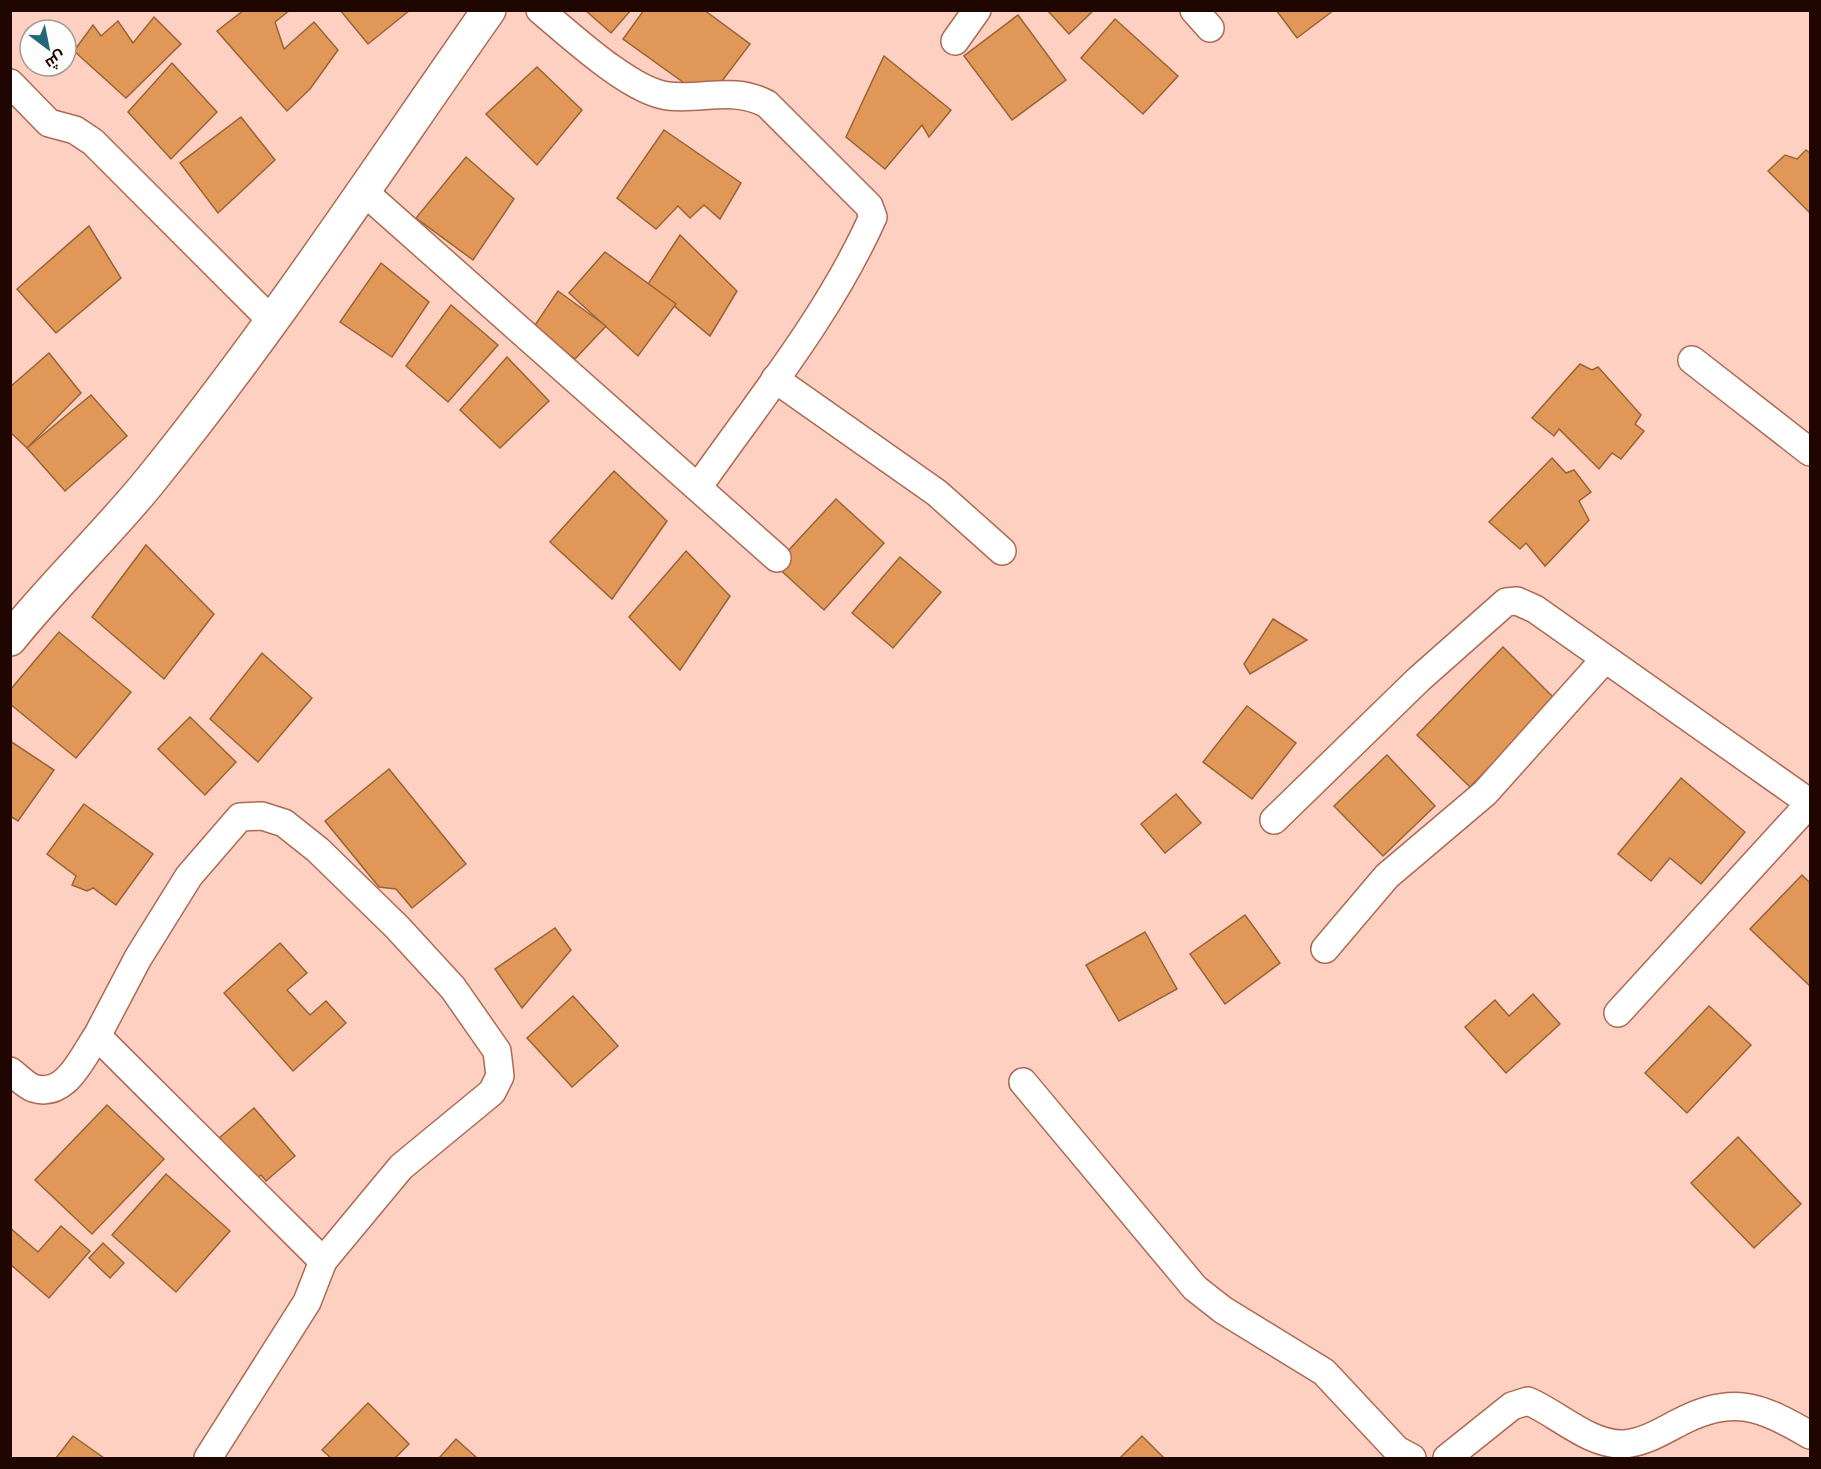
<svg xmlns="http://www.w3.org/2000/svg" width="1821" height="1469" font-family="'Golos Text',Cairo,sans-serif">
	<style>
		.building { fill: #e09757; stroke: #996435; stroke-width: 1.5 }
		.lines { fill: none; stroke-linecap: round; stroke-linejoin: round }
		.minor-casing { stroke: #ad6a52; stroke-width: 30 }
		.tertiary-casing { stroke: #ad6a52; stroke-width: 36 }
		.minor { stroke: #fff; stroke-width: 27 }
		.tertiary { stroke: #fff; stroke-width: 33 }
	</style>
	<rect width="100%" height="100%" fill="#fed0c1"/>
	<g class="building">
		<polygon points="244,10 290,10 275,22 284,49 314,22 338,50 310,89 287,111 217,31"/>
		<polygon points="340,10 410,10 368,44"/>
		<polygon points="585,10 631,10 611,33"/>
		<polygon points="644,10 704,10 750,44 722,81 687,85 623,39"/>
		<polygon points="1047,10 1094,10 1069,34"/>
		<polygon points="1276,10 1334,10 1297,38"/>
		<polygon points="1018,15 1066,80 1012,120 964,56"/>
		<polygon points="154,17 181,44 126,98 74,51 93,25 101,36 118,21 133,43"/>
		<polygon points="1115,19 1178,76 1143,114 1081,58"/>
		<polygon points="884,56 951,110 929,137 922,125 885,169 846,137"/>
		<polygon points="172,63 217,112 171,159 128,112"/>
		<polygon points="537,67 582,110 537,165 486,114"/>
		<polygon points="241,117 275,160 218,213 180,163"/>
		<polygon points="664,130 741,183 720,219 704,205 690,218 678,206 656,229 617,198"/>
		<polygon points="1806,150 1810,153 1810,213 1768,171 1785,155 1797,159"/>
		<polygon points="466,157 514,199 473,260 416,218"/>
		<polygon points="89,226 121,278 56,333 17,289"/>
		<polygon points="680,235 737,291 710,336 648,284"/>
		<polygon points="605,252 676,304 638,356 569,293"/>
		<polygon points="381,263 429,302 392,357 340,322"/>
		<polygon points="558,291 606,326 575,359 533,328"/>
		<polygon points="451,305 498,345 448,402 406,366"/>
		<polygon points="49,353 81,393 27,448 10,432 10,387"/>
		<polygon points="507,357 549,401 500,448 460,410"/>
		<polygon points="1580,364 1592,370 1598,367 1641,415 1635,424 1644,431 1621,459 1612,453 1599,469 1559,429 1554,436 1532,418"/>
		<polygon points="91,395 127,436 65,491 27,448"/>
		<polygon points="1552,458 1566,473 1574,470 1591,492 1579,501 1589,520 1545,566 1526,543 1520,549 1489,522"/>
		<polygon points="614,471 667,521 612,599 550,542"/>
		<polygon points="836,499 884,543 824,610 775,565"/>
		<polygon points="146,545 214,614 164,679 92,617"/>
		<polygon points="686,551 730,596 680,670 629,617"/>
		<polygon points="900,557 941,592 893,648 852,613"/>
		<polygon points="1273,619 1307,640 1250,674 1244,664"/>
		<polygon points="59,632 131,692 76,758 10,704 10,690"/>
		<polygon points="1503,647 1555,699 1470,787 1417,735"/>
		<polygon points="262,653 312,698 258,762 210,719"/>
		<polygon points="1247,706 1296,743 1252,799 1203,762"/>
		<polygon points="190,717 236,762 205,795 158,749"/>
		<polygon points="10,741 54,770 18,821 10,816"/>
		<polygon points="1387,755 1435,806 1383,856 1334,806"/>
		<polygon points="389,769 466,864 412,908 396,889 379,887 325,821"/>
		<polygon points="1681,778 1745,832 1701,884 1670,858 1651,881 1618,854"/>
		<polygon points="1176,794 1201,823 1165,853 1141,824"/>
		<polygon points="84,804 153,854 116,905 93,888 87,891 72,885 76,876 47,854"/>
		<polygon points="1802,875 1810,883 1810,986 1750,929"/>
		<polygon points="1245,915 1280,963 1225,1004 1190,954"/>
		<polygon points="555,928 571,950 522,1008 495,969"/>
		<polygon points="1145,932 1177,989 1119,1021 1086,965"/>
		<polygon points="280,943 307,973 287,990 310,1015 326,1001 346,1023 293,1071 224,993"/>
		<polygon points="1533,994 1560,1024 1506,1073 1465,1027 1495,1000 1509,1016"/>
		<polygon points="573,996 618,1046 572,1087 527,1038"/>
		<polygon points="1709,1006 1751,1045 1687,1113 1645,1073"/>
		<polygon points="107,1105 164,1159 92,1234 35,1180"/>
		<polygon points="254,1108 295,1156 266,1181 261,1175 254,1180 219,1138"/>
		<polygon points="1738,1137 1801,1204 1754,1248 1691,1183"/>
		<polygon points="166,1174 230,1231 176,1292 112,1235"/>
		<polygon points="61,1226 90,1251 49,1298 10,1264 10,1228 38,1252"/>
		<polygon points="103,1243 124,1263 110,1278 89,1258"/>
		<polygon points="368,1403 409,1444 395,1458 331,1458 322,1450"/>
		<polygon points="73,1436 104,1458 56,1458"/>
		<polygon points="1142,1436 1164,1458 1120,1458"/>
		<polygon points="456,1439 477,1458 439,1458"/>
	</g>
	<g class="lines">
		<g class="minor-casing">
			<g id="minor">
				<path d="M540 10C570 35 631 92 668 96 703 100 734 86 767 104L869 206 873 217C829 315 760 399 699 486"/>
				<polyline points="1194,10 1210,28"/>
				<polyline points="955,41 977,10"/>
				<polyline points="10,83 49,123 75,130 93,142 271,320"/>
				<polyline points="362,190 777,558"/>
				<polyline points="1692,360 1810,452"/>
				<polyline points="775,379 937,493 1002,551"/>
				<polyline points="1274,820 1419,679 1506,602 1517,601 1535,609 1810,803"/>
				<polyline points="1325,949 1387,876 1485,793 1605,659"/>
				<polyline points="1618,1013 1810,803"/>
				<polyline points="97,1036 138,958 189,876 240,817 262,816 284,823 318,850 397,927 453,988 497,1051 500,1076 492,1092 401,1167 323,1261"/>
				<path d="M10 1071C17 1076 25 1085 33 1088 66 1099 82 1057 97 1036L323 1261 307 1302 208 1458"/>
				<polyline points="1023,1082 1195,1288 1223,1310 1324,1372 1397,1450 1412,1458"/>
				<path d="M1447 1458 1512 1406 1528 1401C1557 1413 1589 1445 1623 1444 1643 1443 1661 1432 1678 1423 1732 1394 1760 1406 1810 1435"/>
			</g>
		</g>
		<g class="tertiary-casing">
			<path id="tertiary" d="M10 639C54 584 105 536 149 482 271 332 378 168 489 10"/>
		</g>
		<use href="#minor" class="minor"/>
		<use href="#tertiary" class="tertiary"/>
	</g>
	<rect width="1821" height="1469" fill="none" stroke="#1f0601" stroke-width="24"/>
	<g transform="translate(48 48) rotate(148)"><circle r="28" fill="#fdfdfd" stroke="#a49a98" stroke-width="1.5"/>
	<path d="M0-4.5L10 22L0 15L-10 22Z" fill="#24677a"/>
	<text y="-9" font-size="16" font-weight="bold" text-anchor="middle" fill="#1f0601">ش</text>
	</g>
</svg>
